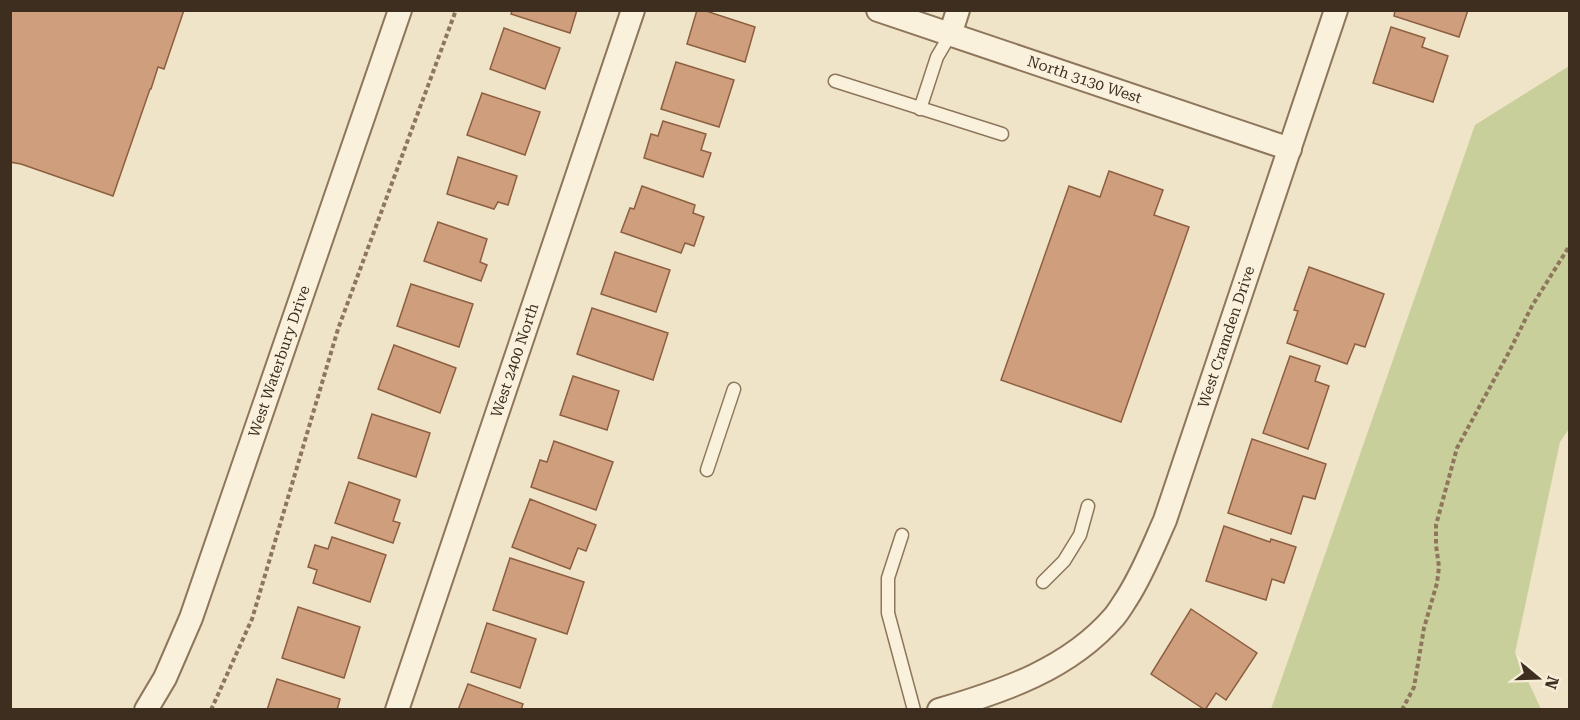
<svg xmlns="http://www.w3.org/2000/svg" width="1580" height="720" font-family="'Roboto Serif',serif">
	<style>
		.green { fill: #c9cf9b }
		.building { fill: #cf9f7d; stroke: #8d5f41; stroke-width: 1.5 }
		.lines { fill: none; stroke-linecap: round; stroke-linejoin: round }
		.service-casing { stroke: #8d765c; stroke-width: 15 }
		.minor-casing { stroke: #8d765c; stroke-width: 26 }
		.path { stroke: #8d765c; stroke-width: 4; stroke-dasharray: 4.5 3; stroke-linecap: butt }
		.service { stroke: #faf1dc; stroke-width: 12 }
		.minor { stroke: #faf1dc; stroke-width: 22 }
		.labels { text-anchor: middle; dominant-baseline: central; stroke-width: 6; stroke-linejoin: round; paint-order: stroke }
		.street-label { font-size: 15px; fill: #3d2e20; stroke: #f7eed8 }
	</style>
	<rect width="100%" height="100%" fill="#f0e4c8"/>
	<polygon class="green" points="1569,66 1569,429 1560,442 1515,653 1541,709 1271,709 1475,125"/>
	<g class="building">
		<polygon points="10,10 184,10 164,69 158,67 151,89 150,89 113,196 21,164 10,162"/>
		<polygon points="512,10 577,10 570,33 511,14"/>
		<polygon points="697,10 703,10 755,27 745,62 687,44"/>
		<polygon points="1395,10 1468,10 1459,37 1394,16"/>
		<polygon points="1391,27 1425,38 1422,47 1448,56 1433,102 1373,83"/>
		<polygon points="504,28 560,48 545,89 490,69"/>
		<polygon points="676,62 734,80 719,127 661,109"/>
		<polygon points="482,93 540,112 525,155 467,135"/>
		<polygon points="663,121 706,134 701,150 711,153 703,177 644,158 651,134 658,136"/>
		<polygon points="458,157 517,176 508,205 498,202 494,209 447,194"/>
		<polygon points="1109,171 1163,190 1154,215 1189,227 1121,422 1001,380 1069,186 1100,197"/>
		<polygon points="642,186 695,205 693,213 704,217 694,246 685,243 681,253 621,232 630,208 634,209"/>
		<polygon points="438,222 487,239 480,262 487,265 481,281 424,261"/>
		<polygon points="615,252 670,270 656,312 601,294"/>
		<polygon points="1309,267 1384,294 1365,347 1355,344 1347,364 1287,343 1298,311 1294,310"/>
		<polygon points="411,284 473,304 459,347 397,326"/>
		<polygon points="592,308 668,333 653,380 577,354"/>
		<polygon points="394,345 456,368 440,413 378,389"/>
		<polygon points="1290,356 1320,366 1315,381 1329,386 1308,449 1263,433"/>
		<polygon points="573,376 619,391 607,430 560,415"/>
		<polygon points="372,414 430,433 416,477 358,458"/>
		<polygon points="1252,439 1326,464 1315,499 1303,496 1291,534 1228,513"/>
		<polygon points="554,441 613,462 596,510 531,487 540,460 547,462"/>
		<polygon points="349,482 400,500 393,521 400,523 393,543 335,523"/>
		<polygon points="530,499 596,525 586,551 578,548 570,569 512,547"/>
		<polygon points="1224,526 1270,542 1271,539 1296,547 1284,583 1272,579 1266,600 1206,581"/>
		<polygon points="332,537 386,555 370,602 313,583 317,570 308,567 315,545 328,549"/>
		<polygon points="510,558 584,582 567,634 493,610"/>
		<polygon points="298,607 360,627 344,678 282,658"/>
		<polygon points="1191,609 1257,653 1226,700 1216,693 1205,710 1151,674"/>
		<polygon points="487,623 536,639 520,688 471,672"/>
		<polygon points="277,679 340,699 337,710 267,710"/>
		<polygon points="468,684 523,704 521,710 458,710"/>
	</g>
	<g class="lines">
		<g class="service-casing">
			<g id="service">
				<polyline points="835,81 1002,134"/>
				<polyline points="920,109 937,57 950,35"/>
				<polyline points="707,470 734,389"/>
				<polyline points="902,535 888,578 888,613 914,710"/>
				<polyline points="1043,582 1064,561 1080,535 1088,506"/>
			</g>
		</g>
		<g class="minor-casing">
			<g id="minor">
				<path id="s1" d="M878 10 1290 149"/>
				<polyline points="950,35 958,10"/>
				<path id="s2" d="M146 710 165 678 191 618 400 10"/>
				<path id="s3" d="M397 710 633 10"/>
				<path id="s4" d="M939 710C1004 691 1069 669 1114 617 1119 611 1123 604 1127 598 1143 573 1153 547 1165 520L1336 10"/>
			</g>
		</g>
		<g class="path">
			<polyline points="211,710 252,619 338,329 456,10"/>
			<polyline points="1402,710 1414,687 1424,628 1437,583 1439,567 1436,545 1436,525 1457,448 1508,354 1532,306 1570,245"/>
		</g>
		<use href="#service" class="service"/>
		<use href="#minor" class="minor"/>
	</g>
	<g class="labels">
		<g class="street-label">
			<text stroke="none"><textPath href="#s1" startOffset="218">North 3130 West</textPath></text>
			<text stroke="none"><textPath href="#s4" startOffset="504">West Cramden Drive</textPath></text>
			<text stroke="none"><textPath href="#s3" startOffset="369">West 2400 North</textPath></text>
			<text stroke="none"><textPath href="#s2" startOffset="374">West Waterbury Drive</textPath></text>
		</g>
	</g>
	<rect width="1580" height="720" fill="none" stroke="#3d2e20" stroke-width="24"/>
	<g transform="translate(1538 678) rotate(109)" stroke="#f7eed8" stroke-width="4.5" paint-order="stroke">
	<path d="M0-4.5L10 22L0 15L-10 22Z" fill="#3d2e20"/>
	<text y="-9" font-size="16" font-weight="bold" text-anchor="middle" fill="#3d2e20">N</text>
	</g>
</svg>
